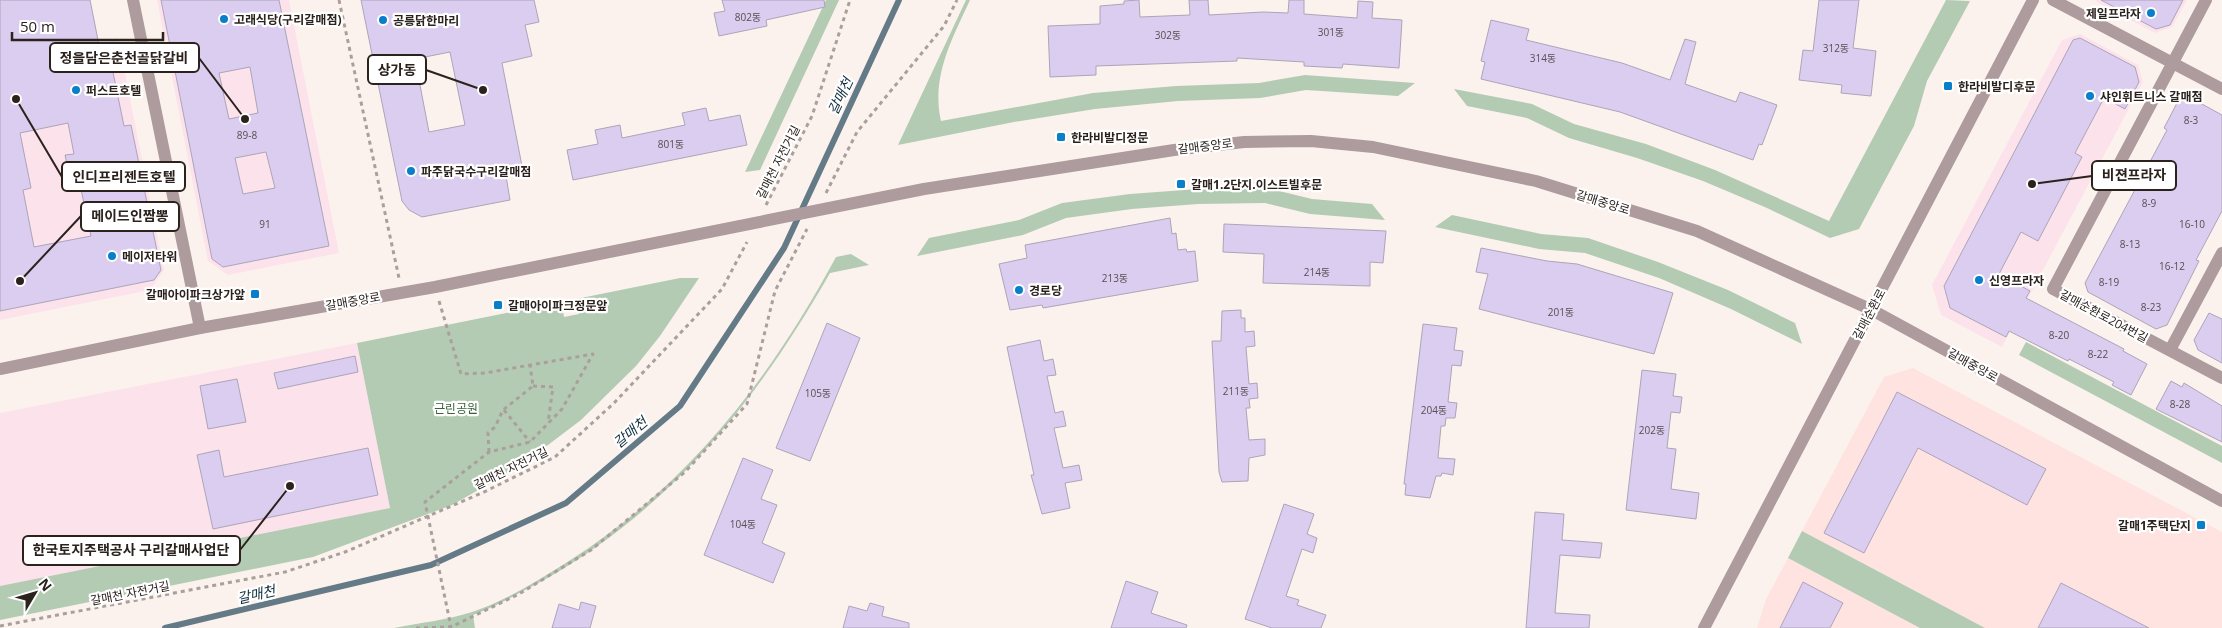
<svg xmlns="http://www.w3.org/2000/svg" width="2222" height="628" font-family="'Open Sans','Noto Sans KR',sans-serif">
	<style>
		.commercial { fill: #fce2eb }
		.industrial { fill: #fee3e0 }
		.green { fill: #b3cbb3 }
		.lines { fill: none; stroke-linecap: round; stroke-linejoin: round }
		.stream { stroke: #647a86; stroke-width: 6 }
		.building { fill: #dbcdef; stroke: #aca4b9; fill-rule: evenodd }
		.path { stroke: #aaa09b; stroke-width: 3; stroke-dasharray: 4 4; stroke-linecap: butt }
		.minor { stroke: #ad9b9e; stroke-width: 12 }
		.poi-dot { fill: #087fc8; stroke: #fff; stroke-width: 2 }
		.labels { text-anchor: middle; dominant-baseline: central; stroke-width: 4.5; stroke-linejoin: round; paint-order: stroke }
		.number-label { font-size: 10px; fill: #574d52 }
		.poi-label { font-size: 12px; font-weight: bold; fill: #2b221e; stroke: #fff; text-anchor: start }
		.street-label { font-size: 12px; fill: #2b221e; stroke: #fff }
		.park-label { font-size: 12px; fill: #3a633c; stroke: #fff }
		.water-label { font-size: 14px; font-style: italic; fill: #0e2e3d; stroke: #fff }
		.leader { fill: none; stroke: #2b221e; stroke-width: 2 }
		.callout-dot { fill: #2b221e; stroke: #fff; stroke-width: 2 }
		.callout { fill: #fff; stroke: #2b221e; stroke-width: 2 }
		.callout-label { font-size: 14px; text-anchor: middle; font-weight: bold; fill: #2b221e }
	</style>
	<rect width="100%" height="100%" fill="#fcf2ed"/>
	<g class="commercial">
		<polygon points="157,0 289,0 339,253 228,275 208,261"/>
		<polygon points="2096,0 2187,0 2172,27 2155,33 2097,2"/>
		<polygon points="2080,34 2138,65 2143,82 2002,347 1941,315 1932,285 2062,40"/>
		<polygon points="118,38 164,270 150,290 0,320 0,62"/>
		<polygon points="357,343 390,508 0,586 0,413"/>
	</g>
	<g class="industrial">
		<polygon points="1913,368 2222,532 2222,628 1985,628 1802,531 1884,377"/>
		<polygon points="1788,558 1920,628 1757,628 1766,599"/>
	</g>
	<g class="green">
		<polygon points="826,0 839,0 760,170 745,172"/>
		<path d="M966 0H970C952 39 931 77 941 121L1093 93 1176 86 1259 83 1305 75 1415 83 1398 96 1306 90 1260 98 1178 101 1095 109 1014 122 898 145Z"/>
		<polygon points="1946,0 1970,1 1927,81 1914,126 1859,229 1830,238 1767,208 1703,181 1637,158 1569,138 1527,118 1467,106 1454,89 1532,104 1574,124 1646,144 1715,170 1829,221"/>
		<polygon points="1267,188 1312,199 1372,204 1385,220 1310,214 1265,203 1198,204 1132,209 1066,218 1023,235 917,256 929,238 1019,220 1062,203 1130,194 1198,189"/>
		<polygon points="1452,215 1541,234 1588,238 1658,262 1728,290 1795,323 1802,344 1731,309 1659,278 1585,253 1539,249 1435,227"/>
		<path d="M851 254 869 265 830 273C758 399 673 507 544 580 521 592 498 606 473 615L475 628H394C419 623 447 620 472 612 507 600 541 579 572 559 690 483 770 379 836 257Z"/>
		<polygon points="680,278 699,278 660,336 636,366 581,420 519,467 452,505 313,557 0,620 0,586 390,508 357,343 561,302 564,317 579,314 576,299"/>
		<polygon points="2026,342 2222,446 2222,463 2019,355"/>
		<polygon points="1802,531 1985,628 1920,628 1788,558"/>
	</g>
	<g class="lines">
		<polyline class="stream" points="165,628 431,565 566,503 680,406 784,248 899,0"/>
	</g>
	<g class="building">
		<path d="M0 0H90L99 45 107 43 124 126 131 125 161 270 154 280 0 311ZM68 123 74 154 65 155 71 182 79 180 91 236 34 247 23 190 31 188 20 133Z"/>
		<path d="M161 0H279L329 246 223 267 212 259ZM250 67 258 113 229 119 219 73ZM266 152 275 188 243 194 235 158Z"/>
		<path d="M361 0H534L539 22 525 25 532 56 502 63 522 166 505 170 510 200 422 217 409 210 402 201ZM450 52 465 125 429 132 415 59Z"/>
		<polygon points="722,0 824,0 825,7 766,20 767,26 719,36 714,13 725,11"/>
		<polygon points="1139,0 1140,17 1190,15 1189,0 1208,0 1209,15 1263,12 1288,13 1289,0 1304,0 1304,14 1357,18 1358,1 1373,2 1372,18 1402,20 1399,68 1343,64 1342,68 1304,66 1304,62 1237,58 1237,61 1096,66 1096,75 1050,77 1048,26 1100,24 1100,6 1124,4 1124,1"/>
		<polygon points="1819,0 1859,0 1853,48 1876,51 1871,96 1841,93 1842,85 1799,80 1803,50 1813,51"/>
		<polygon points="2101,0 2183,0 2170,25 2156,29"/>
		<polygon points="1491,20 1529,29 1526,40 1622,63 1670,80 1685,39 1696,42 1685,84 1736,102 1740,92 1777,105 1762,145 1759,144 1753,160 1620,112 1481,79 1485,62 1481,61"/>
		<polygon points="2080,38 2135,67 2139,82 2125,109 2104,98 2075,153 2082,157 2038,241 2021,232 1999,274 2030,291 2026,298 2124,349 2123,351 2147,364 2131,395 2112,385 2114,382 2069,359 2068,361 2009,331 2006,337 1950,308 1944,286 2073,40"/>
		<polygon points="2191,98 2222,115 2222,211 2196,260 2199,261 2167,325 2156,329 2088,292 2085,283 2167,130 2164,128 2177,103"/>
		<polygon points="706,108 709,121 740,115 747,145 573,180 567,150 598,144 595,130 620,125 622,138 685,125 682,113"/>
		<polygon points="1170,218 1172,234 1176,233 1178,250 1186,249 1187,252 1195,251 1198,281 1043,308 1042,305 1010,310 999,264 1027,258 1025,245"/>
		<polygon points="1224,224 1386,231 1383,263 1370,262 1370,286 1263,283 1264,254 1223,252"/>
		<polygon points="1481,248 1547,261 1577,264 1673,293 1654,354 1479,309 1488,274 1476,272"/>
		<polygon points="1241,310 1241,318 1245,318 1245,332 1254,331 1255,346 1246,347 1249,384 1257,383 1258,398 1249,399 1250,408 1246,408 1249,440 1265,439 1265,455 1249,458 1248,481 1222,482 1219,472 1212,341 1221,341 1222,311"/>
		<polygon points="2209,313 2222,319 2222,363 2198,350 2194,340"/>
		<polygon points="827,323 860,338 810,461 776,448"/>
		<polygon points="1423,324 1457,328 1454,350 1463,351 1461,366 1452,365 1448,402 1457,403 1455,418 1446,418 1445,426 1441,426 1438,458 1455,459 1453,475 1442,473 1441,476 1436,476 1430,498 1405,495 1406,484 1404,484"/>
		<polygon points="1040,340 1044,361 1053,359 1056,375 1047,376 1055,413 1063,411 1066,426 1054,428 1063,468 1079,465 1082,480 1065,483 1070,508 1042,514 1031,475 1034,475 1007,347"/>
		<polygon points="355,356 358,372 278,389 274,373"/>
		<polygon points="1642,370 1676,374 1673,396 1682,397 1680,413 1671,412 1667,448 1676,449 1671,489 1699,493 1696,519 1626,510"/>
		<polygon points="237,379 246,422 208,429 200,386"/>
		<polygon points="2171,381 2182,387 2184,383 2222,406 2222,442 2156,409"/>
		<polygon points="1897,392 2046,469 2027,505 1918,448 1864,553 1824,533"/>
		<polygon points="368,448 378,495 213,529 197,455 219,450 224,477"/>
		<polygon points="743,458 773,470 761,499 777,505 762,543 785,553 773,583 704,555"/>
		<polygon points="1284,504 1314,514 1307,534 1317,538 1313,553 1302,549 1286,596 1299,600 1297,605 1326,615 1321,628 1272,628 1245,619"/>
		<polygon points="1535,512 1564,514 1562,540 1602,543 1600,558 1560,555 1555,613 1590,615 1589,628 1526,628"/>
		<polygon points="1126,581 1158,592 1151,613 1187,625 1186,628 1111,628"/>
		<polygon points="1803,582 1843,603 1830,628 1780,628"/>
		<polygon points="2061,583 2149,628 2038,628"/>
		<polygon points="581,602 596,606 590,628 552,628 559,604 579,610"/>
		<polygon points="870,603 884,607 882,616 909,623 909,628 843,628 849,606 867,611"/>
	</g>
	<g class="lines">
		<g class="path">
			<polyline points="339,0 399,278"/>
			<polyline points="826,193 857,132 944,26 957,0"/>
			<polyline points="766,205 812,116 850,0"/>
			<polyline points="439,301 461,374 485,373 593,354 562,409 530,442 489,452 425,502 451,627"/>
			<polyline points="533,386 553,387 548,423"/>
			<polyline points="504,410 530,442"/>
			<polyline points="489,452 488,433 495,427 503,410 533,386 530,365"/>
			<polyline points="0,626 285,572 345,552 484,492 555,457 614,403 722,289 747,242"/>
			<polyline points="416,628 451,627 519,594 591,550 685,472 747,404 775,291 807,229"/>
		</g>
		<g class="minor">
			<polyline points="133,0 200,328"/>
			<polyline points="2053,0 2222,89"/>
			<polyline points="2206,0 2053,289 2222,378"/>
			<polyline points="2170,350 2222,253"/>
			<polyline points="0,369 200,328 435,287 924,189 1174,150 1244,142 1311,141 1373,147 1536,181 1697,231 1872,310 2222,501"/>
			<polyline points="1704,628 2033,0"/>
		</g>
	</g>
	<g class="poi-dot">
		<circle cx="2151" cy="13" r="5"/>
		<circle cx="224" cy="19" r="5"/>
		<circle cx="383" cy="20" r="5"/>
		<rect x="1943" y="81" width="10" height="10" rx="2.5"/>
		<circle cx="76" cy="90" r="5"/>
		<circle cx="2090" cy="96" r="5"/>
		<rect x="1056" y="132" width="10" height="10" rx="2.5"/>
		<circle cx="411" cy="171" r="5"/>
		<rect x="1176" y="179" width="10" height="10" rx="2.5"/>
		<circle cx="112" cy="256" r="5"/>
		<circle cx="1979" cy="280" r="5"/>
		<circle cx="1019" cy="290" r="5"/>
		<rect x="250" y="289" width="10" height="10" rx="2.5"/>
		<rect x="493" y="300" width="10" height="10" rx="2.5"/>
		<rect x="2196" y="520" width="10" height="10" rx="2.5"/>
	</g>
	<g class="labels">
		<g class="number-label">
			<text x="748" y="17">802동</text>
			<text x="1331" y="32">301동</text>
			<text x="1168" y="35">302동</text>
			<text x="1836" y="48">312동</text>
			<text x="1543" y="58">314동</text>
			<text x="2191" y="120">8-3</text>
			<text x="247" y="135">89-8</text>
			<text x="671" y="144">801동</text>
			<text x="2149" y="203">8-9</text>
			<text x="265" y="224">91</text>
			<text x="2192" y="224">16-10</text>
			<text x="2130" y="244">8-13</text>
			<text x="2172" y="266">16-12</text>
			<text x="1317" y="272">214동</text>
			<text x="1115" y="278">213동</text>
			<text x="2109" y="282">8-19</text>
			<text x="2151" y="307">8-23</text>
			<text x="1561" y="312">201동</text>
			<text x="2059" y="335">8-20</text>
			<text x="2098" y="354">8-22</text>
			<text x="1236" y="391">211동</text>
			<text x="818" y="393">105동</text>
			<text x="2180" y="404">8-28</text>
			<text x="1434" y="410">204동</text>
			<text x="1652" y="430">202동</text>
			<text x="743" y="524">104동</text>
		</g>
		<g class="poi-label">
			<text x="2141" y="13" text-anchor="end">제일프라자</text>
			<text x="234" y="19">고래식당(구리갈매점)</text>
			<text x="393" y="20">공릉닭한마리</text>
			<text x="1958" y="86">한라비발디후문</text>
			<text x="86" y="90">퍼스트호텔</text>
			<text x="2100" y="96">샤인휘트니스 갈매점</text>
			<text x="1071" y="137">한라비발디정문</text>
			<text x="421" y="171">파주닭국수구리갈매점</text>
			<text x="1191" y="184">갈매1.2단지.이스트빌후문</text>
			<text x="122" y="256">메이저타워</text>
			<text x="1989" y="280">신영프라자</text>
			<text x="1029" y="290">경로당</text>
			<text x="245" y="294" text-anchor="end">갈매아이파크상가앞</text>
			<text x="508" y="305">갈매아이파크정문앞</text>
			<text x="2191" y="525" text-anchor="end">갈매1주택단지</text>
		</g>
		<g class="street-label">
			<text transform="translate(1205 146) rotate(-7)">갈매중앙로</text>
			<text transform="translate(778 162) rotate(-63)">갈매천 자전거길</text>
			<text transform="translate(1603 202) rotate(17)">갈매중앙로</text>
			<text transform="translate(353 301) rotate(-10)">갈매중앙로</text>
			<text transform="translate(1869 314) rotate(-62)">갈매순환로</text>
			<text transform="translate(2104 316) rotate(28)">갈매순환로204번길</text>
			<text transform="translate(1973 365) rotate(29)">갈매중앙로</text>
			<text transform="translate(511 468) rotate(-26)">갈매천 자전거길</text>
			<text transform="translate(130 593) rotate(-11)">갈매천 자전거길</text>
		</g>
		<g class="park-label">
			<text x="456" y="408">근린공원</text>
		</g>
		<g class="water-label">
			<text transform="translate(840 96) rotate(-65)">갈매천</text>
			<text transform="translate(630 432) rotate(-40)">갈매천</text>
			<text transform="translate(256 594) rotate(-13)">갈매천</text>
		</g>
	</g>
	<path class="leader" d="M245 119L199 58M483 90L426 70M2032 184L2092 176M16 99L62 177M20 281L81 216M290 486L240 550"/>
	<g class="callout-dot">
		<circle cx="245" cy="119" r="5"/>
		<circle cx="483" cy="90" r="5"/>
		<circle cx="2032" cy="184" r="5"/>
		<circle cx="16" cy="99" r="5"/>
		<circle cx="20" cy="281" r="5"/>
		<circle cx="290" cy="486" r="5"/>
	</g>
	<g class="callout">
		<rect x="50" y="43" width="149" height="29" rx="5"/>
		<rect x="368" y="55" width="58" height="29" rx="5"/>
		<rect x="2092" y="161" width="84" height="29" rx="5"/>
		<rect x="62" y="162" width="123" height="29" rx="5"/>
		<rect x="81" y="202" width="98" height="29" rx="5"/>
		<rect x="23" y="536" width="217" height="29" rx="5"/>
	</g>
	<g class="callout-label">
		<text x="124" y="63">정을담은춘천골닭갈비</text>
		<text x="397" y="75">상가동</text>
		<text x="2134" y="180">비젼프라자</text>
		<text x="124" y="182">인디프리젠트호텔</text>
		<text x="130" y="221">메이드인짬뽕</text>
		<text x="131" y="555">한국토지주택공사 구리갈매사업단</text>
	</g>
	<g transform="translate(35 593) rotate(52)" stroke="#ffffff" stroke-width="4" paint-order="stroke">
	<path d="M0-4L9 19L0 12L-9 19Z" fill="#2b221e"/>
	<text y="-8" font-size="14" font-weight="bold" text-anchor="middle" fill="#2b221e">N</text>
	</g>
	<path d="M12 32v8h151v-8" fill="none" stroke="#2b221e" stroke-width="2.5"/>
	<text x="20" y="32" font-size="15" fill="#2b221e" stroke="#ffffff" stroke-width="4" paint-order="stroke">50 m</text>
</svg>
